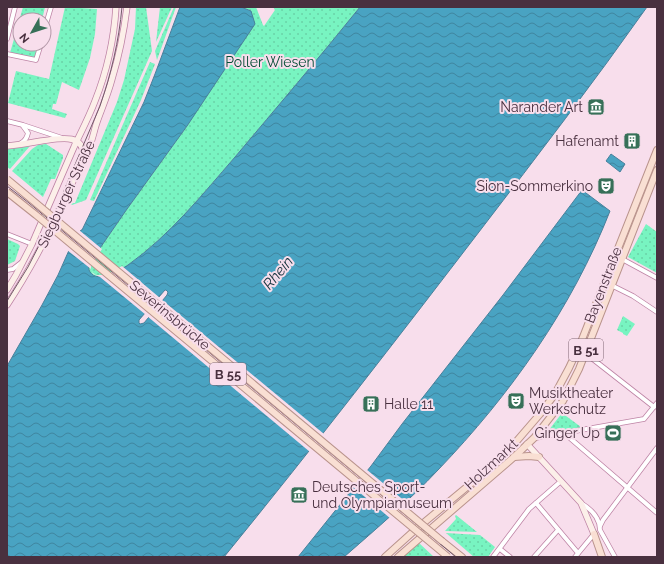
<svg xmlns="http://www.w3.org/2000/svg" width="664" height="564" font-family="Raleway,sans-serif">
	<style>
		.green { fill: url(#green-dots) }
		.water { fill: url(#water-waves); stroke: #49809b; fill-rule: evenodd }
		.pier { fill: #f8deec }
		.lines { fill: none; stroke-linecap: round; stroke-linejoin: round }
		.street-casing { stroke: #be83a5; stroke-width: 5.5 }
		.secondary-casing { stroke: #be83a5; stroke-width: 7 }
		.primary-casing { stroke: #b9938c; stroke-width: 8 }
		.street { stroke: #fff; stroke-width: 4 }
		.secondary { stroke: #fcefe9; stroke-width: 5.5 }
		.primary { stroke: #f9dfd3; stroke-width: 6 }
		.tram { stroke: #735a69; stroke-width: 1 }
		.primary-bridge-casing { stroke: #b9938c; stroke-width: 8; stroke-linecap: butt }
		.primary-bridge { stroke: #f9dfd3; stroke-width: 6 }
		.labels { text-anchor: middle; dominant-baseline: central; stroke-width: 4; stroke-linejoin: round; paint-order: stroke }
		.shield { fill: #f8deec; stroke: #7e6473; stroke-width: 1 }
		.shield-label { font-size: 13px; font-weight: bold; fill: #49303f }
		.park-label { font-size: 14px; fill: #074e37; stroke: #f8deec }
		.poi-label { font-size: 14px; fill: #49303f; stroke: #f8deec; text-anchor: end }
		.street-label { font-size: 14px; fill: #49303f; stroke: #f8deec }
		.water-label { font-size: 15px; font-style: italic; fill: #18343e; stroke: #f8deec }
	</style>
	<defs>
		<pattern id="green-dots" width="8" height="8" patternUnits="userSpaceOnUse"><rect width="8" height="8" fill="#78f4c1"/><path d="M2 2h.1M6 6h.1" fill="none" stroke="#69d2a7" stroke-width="1.8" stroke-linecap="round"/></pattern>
		<pattern id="water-waves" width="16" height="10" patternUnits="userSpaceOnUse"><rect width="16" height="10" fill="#49a3c2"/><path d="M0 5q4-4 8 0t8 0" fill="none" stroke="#3f859f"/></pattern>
	</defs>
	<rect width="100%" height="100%" fill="#f8deec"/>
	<g class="green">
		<polygon points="23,7 45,7 42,20 20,20 20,44 39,44 36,57 34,58 10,53"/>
		<polygon points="65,7 97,9 95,34 90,58 79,90 62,82 56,104 53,104 52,109 67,114 65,118 8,103 16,71 49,79"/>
		<polygon points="136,7 146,7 152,51 86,200 72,205 71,205 72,203 75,203 117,102 124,80 135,29"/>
		<polygon points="160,7 172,7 156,42"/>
		<polygon points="174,7 176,7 157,60 155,51"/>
		<path d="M241 7H256L263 25 264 26 275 10 273 7H360C319 58 277 107 235 157 202 195 170 235 128 265 120 270 98 284 90 273 88 269 89 267 89 264L127 209 187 126 251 11Z"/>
		<polygon points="150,62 155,64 141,100 94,201 90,200"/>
		<polygon points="46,144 63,155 63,158 55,179 51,179 43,197 12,171 32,149 38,145"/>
		<polygon points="30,146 10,169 7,167 7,149"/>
		<polygon points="646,224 657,232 657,273 628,257"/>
		<polygon points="7,239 18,244 20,246 15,261 7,265"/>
		<polygon points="623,316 635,324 627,336 623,334 623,333 617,330"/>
		<polygon points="562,413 581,427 545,435"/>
		<polygon points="456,515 477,532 445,531 456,519 455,516"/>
		<polygon points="446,533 480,535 495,547 488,557 474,557"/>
		<polygon points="419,543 434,557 404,557 402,555"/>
	</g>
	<g class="water">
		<path d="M180 7H241L251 11 255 24 187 126 127 209 89 264C89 267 88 269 90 272 98 284 120 270 128 265 170 235 202 195 235 157 277 107 319 58 360 7H647C594 82 538 155 482 228 397 339 312 449 224 557H7V366L42 305 58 275 70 248 81 230H82L144 102 155 74ZM165 290H166L168 292 167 295 144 323 140 324 139 323V320Z"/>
		<polygon points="611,154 625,164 620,172 606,161"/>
		<path d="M582 190 610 211C572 308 510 395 438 470 409 501 376 529 344 557H298L371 466 402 424 503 295Z"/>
	</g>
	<g class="pier">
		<polygon points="79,230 102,249 91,266 91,269 93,273 96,275 102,275 112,272 122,266 160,298 146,315 100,277 93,274 91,269 67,250"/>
		<polygon points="161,299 324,434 310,452 147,316"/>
		<polygon points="366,469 407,503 391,519 352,486"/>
	</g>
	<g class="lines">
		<g class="street-casing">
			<g id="street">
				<polyline points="44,31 51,7"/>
				<polyline points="7,39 15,7"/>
				<polyline points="7,54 36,60 41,44"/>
				<polyline points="7,121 23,125 62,138"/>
				<path d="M21 143C25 141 27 138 28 133L23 126"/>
				<polyline points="7,234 32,244"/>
				<polyline points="622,259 657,278"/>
				<polyline points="7,270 13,269 22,262"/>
				<polyline points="611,285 633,296 657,312"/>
				<polyline points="585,353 654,407"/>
				<polyline points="564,433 657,513"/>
				<polyline points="535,438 644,419 657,403"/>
				<polyline points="536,503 578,553"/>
				<path d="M581 503C591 509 600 518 600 530L615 557"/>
				<polyline points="600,526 603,520 657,448"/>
				<polyline points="500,549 510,557"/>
				<polyline points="493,557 529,509 560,482"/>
				<polyline points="534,557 558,530"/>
				<polyline points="575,557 594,534"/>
			</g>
		</g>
		<g class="secondary-casing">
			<g id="secondary">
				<path d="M7 146C19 145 30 143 41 141 58 139 83 132 84 156"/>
				<path d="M7 290 16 275 32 244 74 147C81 132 89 117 95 101 107 71 114 39 116 7"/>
				<path d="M7 305C38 258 62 208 84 156 92 147 93 133 97 122 102 108 108 94 112 79 119 56 124 31 127 7"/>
				<polyline points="527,444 581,503 594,534"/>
			</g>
		</g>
		<g class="primary-casing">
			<g id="primary">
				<polyline points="514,457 529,456 539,457"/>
				<polyline points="594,534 602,557"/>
				<polyline points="442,541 462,557"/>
				<polyline points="385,557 415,530 503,457 540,414 555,394 569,368 581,342 657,150"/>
				<polyline points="398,557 514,457 534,438 563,401 579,369 657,170"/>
			</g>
		</g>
		<use href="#street" class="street"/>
		<use href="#secondary" class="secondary"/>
		<use href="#primary" class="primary"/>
		<g class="tram">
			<polyline points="7,186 29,203 456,557"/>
			<path d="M7 301 28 267 48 228 100 106C111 74 119 41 122 7"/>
		</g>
		<g class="primary-bridge-casing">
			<g id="primary-bridge">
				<polyline points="7,179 442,541"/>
				<polyline points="7,192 36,215 448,557"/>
			</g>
		</g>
		<use href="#primary-bridge" class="primary-bridge"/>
	</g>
	<defs>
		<g id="museum-square" transform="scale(0.9)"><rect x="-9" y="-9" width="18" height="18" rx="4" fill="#377058" stroke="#f8deec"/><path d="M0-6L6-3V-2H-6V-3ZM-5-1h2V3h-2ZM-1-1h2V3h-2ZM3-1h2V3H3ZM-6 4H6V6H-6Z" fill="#fff"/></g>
		<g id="building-square" transform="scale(0.9)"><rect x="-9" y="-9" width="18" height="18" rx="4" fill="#377058" stroke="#f8deec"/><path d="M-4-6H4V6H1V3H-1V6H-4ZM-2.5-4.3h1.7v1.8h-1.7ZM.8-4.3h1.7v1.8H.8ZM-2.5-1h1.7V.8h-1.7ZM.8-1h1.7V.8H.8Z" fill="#fff"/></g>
		<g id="theatre-square" transform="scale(0.9)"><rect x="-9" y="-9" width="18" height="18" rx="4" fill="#377058" stroke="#f8deec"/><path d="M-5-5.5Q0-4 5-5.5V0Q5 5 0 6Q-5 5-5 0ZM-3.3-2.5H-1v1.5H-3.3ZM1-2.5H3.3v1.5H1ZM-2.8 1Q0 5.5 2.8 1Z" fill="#fff"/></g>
		<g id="stadium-square" transform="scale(0.9)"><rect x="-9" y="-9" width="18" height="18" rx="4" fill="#377058" stroke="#f8deec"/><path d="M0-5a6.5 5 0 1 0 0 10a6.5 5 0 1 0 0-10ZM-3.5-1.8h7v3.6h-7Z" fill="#fff"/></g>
	</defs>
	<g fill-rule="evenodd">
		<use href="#museum-square" x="596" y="107"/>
		<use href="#building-square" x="632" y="141"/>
		<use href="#theatre-square" x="606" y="186"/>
		<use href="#theatre-square" x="516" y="401"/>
		<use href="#building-square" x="371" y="404"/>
		<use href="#stadium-square" x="613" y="433"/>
		<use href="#museum-square" x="299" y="495"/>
	</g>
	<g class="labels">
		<g class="shield">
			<rect x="569" y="339" width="34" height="22" rx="3"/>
			<rect x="210" y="363" width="36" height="22" rx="3"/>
		</g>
		<g class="shield-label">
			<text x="586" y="350">B 51</text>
			<text x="228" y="374">B 55</text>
		</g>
		<g class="park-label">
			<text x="270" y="62">Poller Wiesen</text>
		</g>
		<g class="poi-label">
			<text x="583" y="107">Narander Art</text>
			<text x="619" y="141">Hafenamt</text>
			<text x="593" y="186">Sion-Sommerkino</text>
			<text x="529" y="393" text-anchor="start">Musiktheater<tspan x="529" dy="16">Werkschutz</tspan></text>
			<text x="384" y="404" text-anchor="start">Halle 11</text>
			<text x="600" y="433">Ginger Up</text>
			<text x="312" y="487" text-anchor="start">Deutsches Sport-<tspan x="312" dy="16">und Olympiamuseum</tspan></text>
		</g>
		<g class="street-label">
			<text transform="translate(66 194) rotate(-65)">Siegburger Straße</text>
			<text transform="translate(603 285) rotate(-69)">Bayenstraße</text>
			<text transform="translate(170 315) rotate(40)">Severinsbrücke</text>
			<text transform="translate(491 464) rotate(-43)">Holzmarkt</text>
		</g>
		<g class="water-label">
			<text transform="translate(278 273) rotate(-50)">Rhein</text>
		</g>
	</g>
	<rect width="664" height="564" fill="none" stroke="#49303f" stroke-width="16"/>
	<g transform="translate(32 32) rotate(231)"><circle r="19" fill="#f8deec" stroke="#b298a7"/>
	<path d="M0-3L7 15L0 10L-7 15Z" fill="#377058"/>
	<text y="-6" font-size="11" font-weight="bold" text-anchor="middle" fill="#49303f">N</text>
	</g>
</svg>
